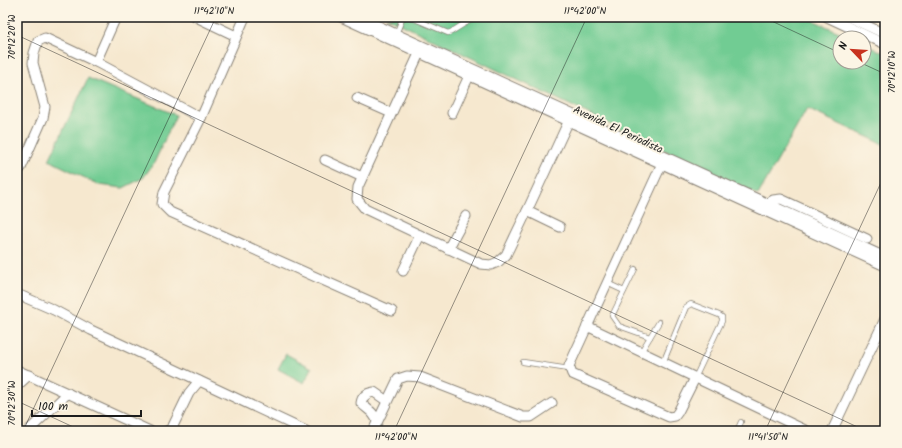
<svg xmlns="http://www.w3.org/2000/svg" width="902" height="448" font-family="Kalam,sans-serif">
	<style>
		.green { fill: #71cc93; stroke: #467458 }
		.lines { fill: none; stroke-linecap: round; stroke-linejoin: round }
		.service-casing { stroke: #898276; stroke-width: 6 }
		.minor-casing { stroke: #898276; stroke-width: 11 }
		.service { stroke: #fff; stroke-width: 4.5 }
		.minor { stroke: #fff; stroke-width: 9 }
		.ticks { fill: none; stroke: #1c1c1c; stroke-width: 1; stroke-opacity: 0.45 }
		.labels { text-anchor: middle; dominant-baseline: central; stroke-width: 4; stroke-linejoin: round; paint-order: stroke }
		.street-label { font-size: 11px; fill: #1c1c1c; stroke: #fcf5e5 }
		.neatline { fill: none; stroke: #1c1c1c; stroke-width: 1.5 }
		.ticks-label { font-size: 10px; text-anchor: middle; fill: #1c1c1c }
	</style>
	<rect width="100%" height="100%" fill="#fcf5e5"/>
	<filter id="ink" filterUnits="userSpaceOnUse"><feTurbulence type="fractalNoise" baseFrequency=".025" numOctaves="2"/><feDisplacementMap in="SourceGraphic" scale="8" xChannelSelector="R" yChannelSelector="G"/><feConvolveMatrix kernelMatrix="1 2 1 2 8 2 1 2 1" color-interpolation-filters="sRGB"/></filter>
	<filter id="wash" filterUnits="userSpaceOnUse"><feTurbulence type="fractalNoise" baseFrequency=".012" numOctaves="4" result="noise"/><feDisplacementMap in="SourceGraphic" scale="16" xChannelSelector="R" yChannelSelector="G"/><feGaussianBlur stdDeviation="0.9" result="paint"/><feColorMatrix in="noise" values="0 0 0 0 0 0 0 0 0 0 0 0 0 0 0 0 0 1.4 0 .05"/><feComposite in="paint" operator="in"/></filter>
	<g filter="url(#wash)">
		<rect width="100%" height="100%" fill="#f6e8cf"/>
		<g class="green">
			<polygon points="386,17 806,17 852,38 840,38 840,62 864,62 864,44 885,53 885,145 807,109 758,195"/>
			<polygon points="88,78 176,115 154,163 143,178 123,188 99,185 49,160"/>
			<polygon points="286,354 312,368 304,383 278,369"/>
		</g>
	</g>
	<g filter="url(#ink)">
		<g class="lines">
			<g class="service-casing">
				<g id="service">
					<polyline points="410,17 448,33 451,32 475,17"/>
					<polyline points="454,17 466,23"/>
					<polyline points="396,34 403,17"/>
					<polyline points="635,269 612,316 619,326 650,337"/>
					<polyline points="607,283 624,291"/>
					<polyline points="641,352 659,322"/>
					<polyline points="523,362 569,369"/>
					<polyline points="663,363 686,307 691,304 719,315 722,317 722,321 695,378"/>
					<polyline points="737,431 741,422"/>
				</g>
			</g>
			<g class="minor-casing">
				<g id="minor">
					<polyline points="196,17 236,36"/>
					<polyline points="245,17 201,118 164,192 162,204 170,212 392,311"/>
					<polyline points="341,17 885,266"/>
					<polyline points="359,17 885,257"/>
					<polyline points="827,17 885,44"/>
					<polyline points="848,17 885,34"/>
					<polyline points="422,47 358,187 357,199 365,209 481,264 491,265 498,262 506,255 527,211 571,116"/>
					<polyline points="96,62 116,17"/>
					<polyline points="357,98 391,113"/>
					<polyline points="452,113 469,76"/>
					<polyline points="664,159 569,366 572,374 669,417 675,416 678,412 695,378"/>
					<polyline points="325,160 362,177"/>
					<polyline points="21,168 43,118 45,107 33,63 34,53 38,41 45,38 96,62 201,118"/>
					<polyline points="768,203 773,200 781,199 867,239"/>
					<polyline points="527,211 560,227"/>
					<polyline points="448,249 466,216"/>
					<polyline points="403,271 420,235"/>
					<polyline points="17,294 54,310 91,330 306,431"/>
					<polyline points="587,326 807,431"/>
					<polyline points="17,370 150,431"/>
					<polyline points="17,386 29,375"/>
					<path d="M377 421C373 410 368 411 361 403 362 396 367 393 374 392L387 401"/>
					<polyline points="28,431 68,393"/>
					<polyline points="167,431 172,428 189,393 199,381"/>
					<polyline points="373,431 398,379 407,376 420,377 523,417 531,417 552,403"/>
					<polyline points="832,431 885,319"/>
				</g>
			</g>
			<use href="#service" class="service"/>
			<use href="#minor" class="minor"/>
		</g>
	</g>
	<path class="ticks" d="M763 17 840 53M17 35 866 431M859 62 885 74M17 401 82 431M23 431 216 17M394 431 587 17M765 431 885 174"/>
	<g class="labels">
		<g class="street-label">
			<text transform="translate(618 130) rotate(25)">Avenida El Periodista</text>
		</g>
	</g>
	<rect width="902" height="448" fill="none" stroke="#fcf5e5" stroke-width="44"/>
	<g transform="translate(852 50) rotate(295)"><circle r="19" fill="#fcf5e5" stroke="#a29e95"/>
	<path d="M0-3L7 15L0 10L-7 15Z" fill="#c8321e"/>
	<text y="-6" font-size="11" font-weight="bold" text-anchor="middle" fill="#1c1c1c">N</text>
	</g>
	<path d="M32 410v6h109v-6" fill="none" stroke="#1c1c1c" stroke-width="2"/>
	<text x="38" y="410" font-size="12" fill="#1c1c1c" stroke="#fcf5e5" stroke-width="3" paint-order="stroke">100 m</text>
	<rect x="22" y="22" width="858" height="404" class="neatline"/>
	<g class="ticks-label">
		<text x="214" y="14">11°42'10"N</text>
		<text x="585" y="14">11°42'00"N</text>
		<text transform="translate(11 37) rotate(-90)" y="4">70°12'20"W</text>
		<text transform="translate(891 72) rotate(-90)" y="4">70°12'10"W</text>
		<text transform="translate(11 403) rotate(-90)" y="4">70°12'30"W</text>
		<text x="396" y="440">11°42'00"N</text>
		<text x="768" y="440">11°41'50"N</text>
	</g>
</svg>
